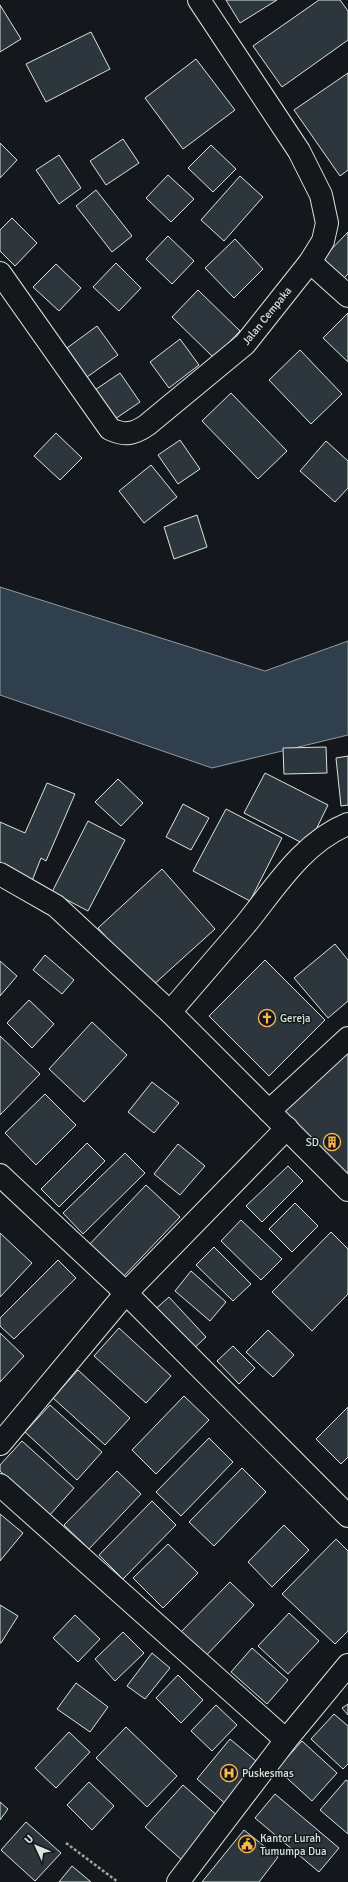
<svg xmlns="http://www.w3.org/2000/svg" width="348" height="1882" font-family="Signika,sans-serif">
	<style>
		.water { fill: #2f3f4d; stroke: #939e99 }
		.building { fill: #2c363c; stroke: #d8e6dc }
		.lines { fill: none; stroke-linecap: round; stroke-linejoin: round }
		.minor-casing { stroke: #d8e6dc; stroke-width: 24 }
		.path { stroke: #9da8a2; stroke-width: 2.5; stroke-dasharray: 3 2; stroke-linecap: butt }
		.minor { stroke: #14181c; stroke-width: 22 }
		.labels { text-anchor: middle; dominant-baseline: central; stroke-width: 3; stroke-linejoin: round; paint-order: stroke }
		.street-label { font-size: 11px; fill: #d8e6dc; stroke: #14181c }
		.poi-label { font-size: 11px; fill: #d8e6dc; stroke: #14181c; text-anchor: start }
	</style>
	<rect width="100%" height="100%" fill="#14181c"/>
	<polygon class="water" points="0,587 265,671 348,641 348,735 212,768 0,695"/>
	<g class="building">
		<polygon points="226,0 277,0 240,23"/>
		<polygon points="319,0 340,0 348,11 348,40 282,87 253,46"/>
		<polygon points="0,5 21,39 0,52"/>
		<polygon points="91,32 110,69 46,102 26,64"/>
		<polygon points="196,59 235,110 183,149 145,98"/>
		<polygon points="348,73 348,170 340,176 294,110"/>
		<polygon points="123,139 139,163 106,185 90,161"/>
		<polygon points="0,143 17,160 0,178"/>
		<polygon points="211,145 236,169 213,192 188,168"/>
		<polygon points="59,155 81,188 59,204 36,170"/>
		<polygon points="168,175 194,199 171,222 146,198"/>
		<polygon points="240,176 263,197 224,241 201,220"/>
		<polygon points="96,190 132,236 112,252 76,206"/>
		<polygon points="12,218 37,243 15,266 0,251 0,230"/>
		<polygon points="348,232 348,274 340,282 319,262"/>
		<polygon points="168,236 194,261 172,284 146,259"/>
		<polygon points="235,239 263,269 234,298 205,268"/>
		<polygon points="116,263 141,288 119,311 93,287"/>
		<polygon points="56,264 81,288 59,311 33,287"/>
		<polygon points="198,290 240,331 214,358 172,317"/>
		<polygon points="348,313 348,362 323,338"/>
		<polygon points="97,326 118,355 87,377 67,348"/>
		<polygon points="180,339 199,365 169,388 150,362"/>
		<polygon points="300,350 342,394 311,424 269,380"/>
		<polygon points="120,373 140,402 109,423 89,394"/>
		<polygon points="231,393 287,451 258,479 202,421"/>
		<polygon points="56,433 82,458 60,480 34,456"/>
		<polygon points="180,440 200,469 178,484 158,455"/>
		<polygon points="326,441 348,461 348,488 335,502 300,471"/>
		<polygon points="151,465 177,497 144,523 119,491"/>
		<polygon points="197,515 207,547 174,559 164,527"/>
		<polygon points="326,747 327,773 284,774 283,748"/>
		<polygon points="348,756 348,805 341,806 336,758"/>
		<polygon points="265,773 328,805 308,846 244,813"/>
		<polygon points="118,779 143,803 121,826 95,802"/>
		<polygon points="47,783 75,794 46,861 41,858 32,881 0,867 0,822 25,833"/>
		<polygon points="183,804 209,818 191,850 166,837"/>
		<polygon points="226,809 282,838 250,901 193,871"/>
		<polygon points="88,821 125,840 88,911 52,892"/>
		<polygon points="162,869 215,929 151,987 98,928"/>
		<polygon points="335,944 348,960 348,1001 328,1018 294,978"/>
		<polygon points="45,955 74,980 62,994 33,970"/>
		<polygon points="265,960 325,1020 269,1076 209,1016"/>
		<polygon points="0,961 17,976 0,996"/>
		<polygon points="29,1000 54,1024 32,1048 7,1023"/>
		<polygon points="92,1022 127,1055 84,1102 49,1069"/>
		<polygon points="0,1036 40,1074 0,1115"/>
		<polygon points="348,1050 348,1175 283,1109"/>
		<polygon points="152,1082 179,1103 154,1133 128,1112"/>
		<polygon points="45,1094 76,1125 36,1165 5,1133"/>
		<polygon points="87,1143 105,1161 59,1207 41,1189"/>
		<polygon points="178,1144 205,1166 180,1195 154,1174"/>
		<polygon points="125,1153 145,1173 83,1234 63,1213"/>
		<polygon points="288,1166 303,1181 262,1222 246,1206"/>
		<polygon points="146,1185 180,1217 121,1279 87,1247"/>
		<polygon points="295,1203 318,1226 292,1252 269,1229"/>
		<polygon points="241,1220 282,1259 261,1280 221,1241"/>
		<polygon points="331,1232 348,1249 348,1294 312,1331 272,1292"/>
		<polygon points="0,1233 32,1263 0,1297"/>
		<polygon points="214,1247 251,1284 233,1301 196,1265"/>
		<polygon points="58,1260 76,1278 14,1339 0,1326 0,1318"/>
		<polygon points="191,1271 226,1302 210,1321 175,1291"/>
		<polygon points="169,1297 206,1337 189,1353 152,1312"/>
		<polygon points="119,1328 171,1376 146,1403 94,1356"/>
		<polygon points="268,1330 294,1355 273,1377 246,1352"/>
		<polygon points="0,1333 24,1356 0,1382"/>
		<polygon points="233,1346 255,1368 239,1384 217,1361"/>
		<polygon points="78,1370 130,1418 105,1445 53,1398"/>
		<polygon points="184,1396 209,1420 156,1474 132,1450"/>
		<polygon points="50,1405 102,1452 77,1480 25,1432"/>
		<polygon points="348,1407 348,1457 341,1464 316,1439"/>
		<polygon points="209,1438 233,1462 181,1516 156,1492"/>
		<polygon points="22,1441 74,1488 49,1516 0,1471 0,1465"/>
		<polygon points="242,1468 266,1492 214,1546 189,1522"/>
		<polygon points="117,1471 141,1494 89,1549 64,1525"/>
		<polygon points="152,1501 176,1525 123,1579 99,1555"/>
		<polygon points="0,1514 23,1533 0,1561"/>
		<polygon points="284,1525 309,1550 272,1587 248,1562"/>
		<polygon points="336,1539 348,1551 348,1631 335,1644 282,1594"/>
		<polygon points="168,1544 198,1573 163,1608 133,1578"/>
		<polygon points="230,1582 254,1605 202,1660 177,1636"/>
		<polygon points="0,1605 18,1616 1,1643 0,1643"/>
		<polygon points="289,1613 319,1641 288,1674 258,1646"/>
		<polygon points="75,1615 100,1639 78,1662 53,1638"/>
		<polygon points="123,1632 144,1653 115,1681 95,1659"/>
		<polygon points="252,1648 288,1680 267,1704 231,1672"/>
		<polygon points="152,1653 170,1668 145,1699 127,1686"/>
		<polygon points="178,1675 203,1700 181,1723 156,1698"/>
		<polygon points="76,1683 108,1707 90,1732 57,1709"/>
		<polygon points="348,1704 348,1715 342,1708"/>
		<polygon points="216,1705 237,1725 212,1751 191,1731"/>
		<polygon points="334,1714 348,1726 348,1764 343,1769 311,1739"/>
		<polygon points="126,1727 177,1776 147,1807 96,1758"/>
		<polygon points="69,1732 90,1752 56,1788 35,1768"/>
		<polygon points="230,1739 262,1766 228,1806 197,1779"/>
		<polygon points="302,1741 337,1773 312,1801 277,1769"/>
		<polygon points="346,1780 348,1781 348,1834 320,1810"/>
		<polygon points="89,1782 114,1806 92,1830 67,1805"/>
		<polygon points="183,1785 221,1819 183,1861 145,1827"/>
		<polygon points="275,1794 339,1848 319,1872 255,1818"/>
		<polygon points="0,1802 8,1809 0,1820"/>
		<polygon points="26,1822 61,1853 35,1881 1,1850"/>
		<polygon points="244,1830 278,1857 259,1882 202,1882"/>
		<polygon points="72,1866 91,1882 59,1882"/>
	</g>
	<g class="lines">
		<g class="minor-casing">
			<g id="minor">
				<polyline points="310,262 348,296"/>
				<path d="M0 273 110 429C125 436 134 434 147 425L245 344 310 262 323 241 327 223 321 195 299 151 199 0"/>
				<polyline points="0,874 56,906 170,1012 348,1190"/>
				<path d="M170 1012C195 983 220 954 245 925 275 888 303 842 348 824"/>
				<polyline points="269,1111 348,1038"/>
				<polyline points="0,1175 126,1293 348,1516"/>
				<polyline points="0,1444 126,1293 287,1128"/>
				<polyline points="0,1485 286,1740"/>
				<polyline points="178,1882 286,1740 348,1665"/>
			</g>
		</g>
		<polyline class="path" points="66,1843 118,1882"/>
		<use href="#minor" class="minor"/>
	</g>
	<defs>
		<g id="church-ring" transform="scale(0.9)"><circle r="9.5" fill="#14181c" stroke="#ffb74d" stroke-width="1.5"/><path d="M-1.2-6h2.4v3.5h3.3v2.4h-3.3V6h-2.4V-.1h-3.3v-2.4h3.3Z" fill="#ffb74d"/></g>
		<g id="building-ring" transform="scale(0.9)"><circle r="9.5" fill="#14181c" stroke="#ffb74d" stroke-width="1.5"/><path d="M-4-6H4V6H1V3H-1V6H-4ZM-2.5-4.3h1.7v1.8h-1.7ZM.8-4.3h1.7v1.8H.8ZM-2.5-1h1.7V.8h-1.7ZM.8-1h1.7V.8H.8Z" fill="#ffb74d"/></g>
		<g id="hospital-ring" transform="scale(0.9)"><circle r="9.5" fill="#14181c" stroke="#ffb74d" stroke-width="1.5"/><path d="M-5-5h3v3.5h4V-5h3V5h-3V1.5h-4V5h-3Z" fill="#ffb74d"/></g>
		<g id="civic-ring" transform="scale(0.9)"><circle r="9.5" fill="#14181c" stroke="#ffb74d" stroke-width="1.5"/><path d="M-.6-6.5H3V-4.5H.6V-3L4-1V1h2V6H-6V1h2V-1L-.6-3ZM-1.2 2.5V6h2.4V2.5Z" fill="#ffb74d"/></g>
	</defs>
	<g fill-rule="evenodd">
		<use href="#church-ring" x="267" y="1018"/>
		<use href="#building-ring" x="332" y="1142"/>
		<use href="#hospital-ring" x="229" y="1773"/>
		<use href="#civic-ring" x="247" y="1844"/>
	</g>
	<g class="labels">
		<g class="street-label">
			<text transform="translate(267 316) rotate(-51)">Jalan Cempaka</text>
		</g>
		<g class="poi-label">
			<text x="280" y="1018">Gereja</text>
			<text x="319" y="1142" text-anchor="end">SD</text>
			<text x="242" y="1773">Puskesmas</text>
			<text x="260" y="1838">Kantor Lurah<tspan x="260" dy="13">Tumumpa Dua</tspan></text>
		</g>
	</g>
	<g transform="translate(36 1846) rotate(314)" stroke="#14181c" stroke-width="3" paint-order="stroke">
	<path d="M0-3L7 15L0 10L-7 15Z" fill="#d8e6dc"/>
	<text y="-6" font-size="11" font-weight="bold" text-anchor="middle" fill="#d8e6dc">U</text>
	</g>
</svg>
